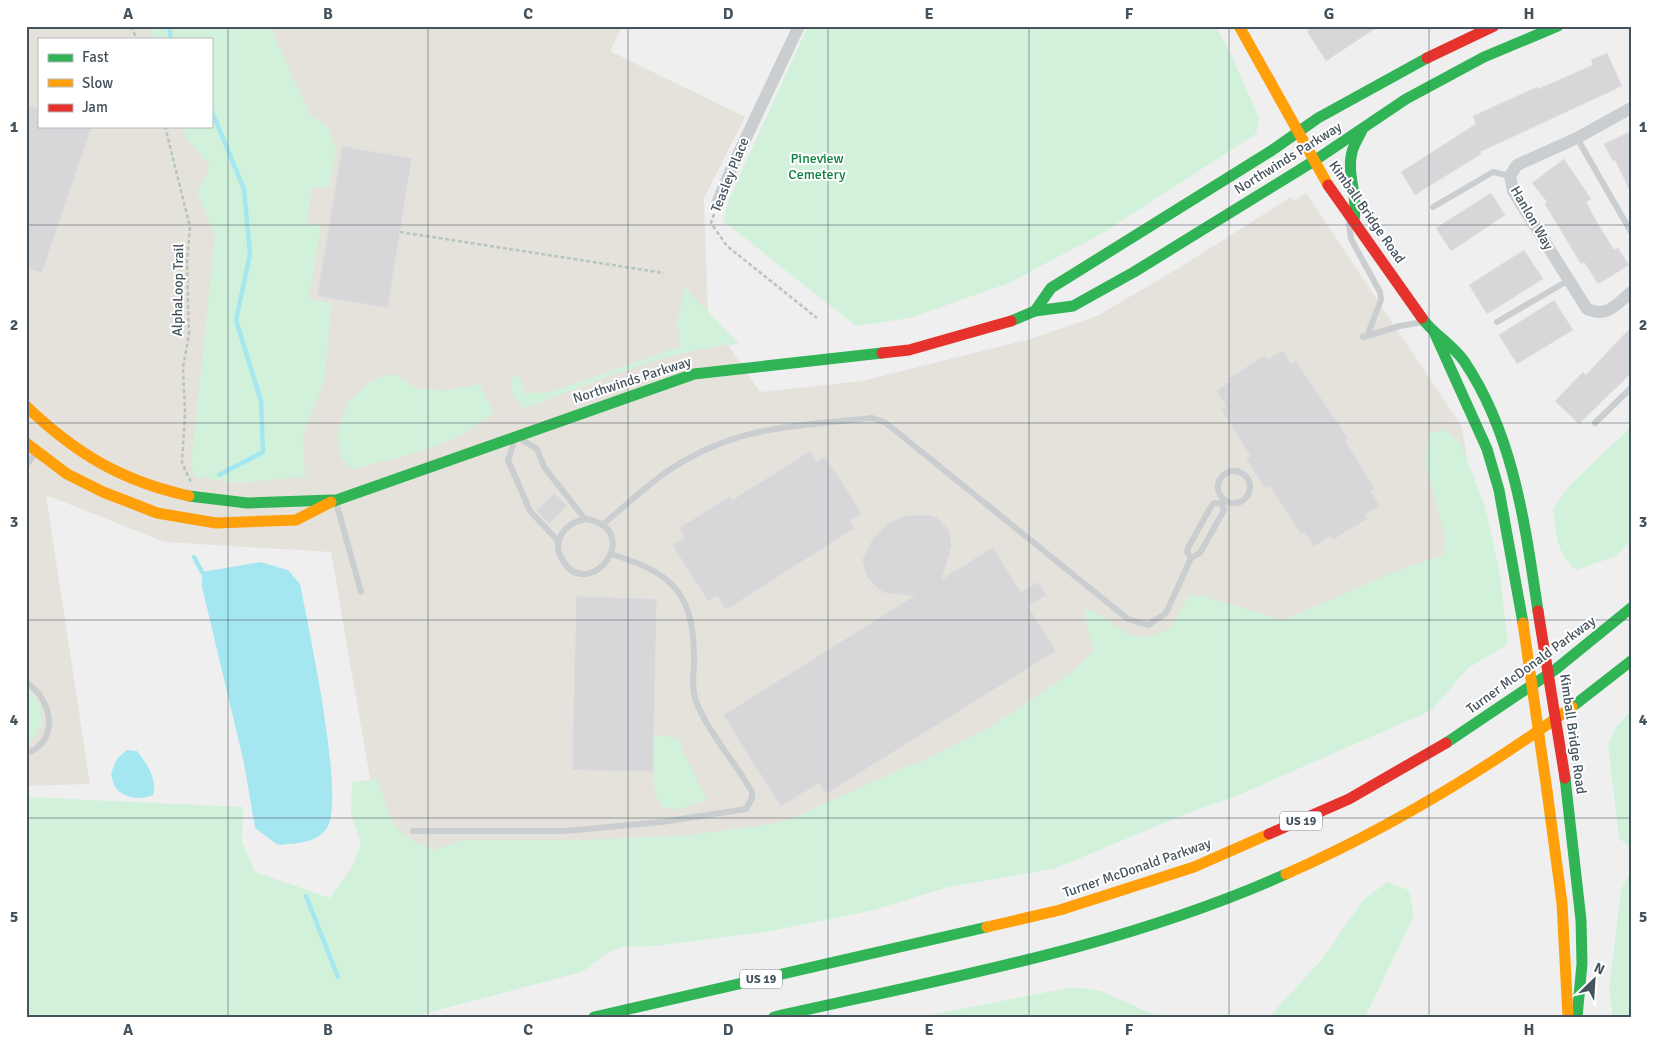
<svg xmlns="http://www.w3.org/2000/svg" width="1657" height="1043" font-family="Signika,sans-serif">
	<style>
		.commercial { fill: #e5e2dc; fill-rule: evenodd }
		.green { fill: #d2f1db }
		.water { fill: #a4e7f1 }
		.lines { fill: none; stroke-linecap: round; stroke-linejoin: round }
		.stream { stroke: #a4e7f1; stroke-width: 4.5 }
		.building { fill: #d7d7d9; stroke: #e1e1e2 }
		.path { stroke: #b7c5bf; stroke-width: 2.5; stroke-dasharray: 4 2.5; stroke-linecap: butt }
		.lane { stroke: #caced0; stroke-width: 6 }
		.street { stroke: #caced0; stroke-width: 12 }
		.fast { stroke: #30b455; stroke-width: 11 }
		.slow { stroke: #ff9f0a; stroke-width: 11 }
		.jam { stroke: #e5322d; stroke-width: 11 }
		.slow-bridge { stroke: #ff9f0a; stroke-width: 11 }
		.jam-bridge { stroke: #e5322d; stroke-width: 11 }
		.grid { fill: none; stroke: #45535d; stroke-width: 1; stroke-opacity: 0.55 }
		.labels { text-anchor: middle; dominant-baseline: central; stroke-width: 4; stroke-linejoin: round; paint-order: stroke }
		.shield { fill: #fff; stroke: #7d878e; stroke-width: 1 }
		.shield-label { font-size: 12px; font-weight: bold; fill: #45535d }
		.park-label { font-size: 14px; fill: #118341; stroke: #fff }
		.street-label { font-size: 14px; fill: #45535d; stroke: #fff }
		.neatline { fill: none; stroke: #45535d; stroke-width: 2 }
		.grid-label { font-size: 16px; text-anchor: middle; font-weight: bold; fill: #45535d }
	</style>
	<rect width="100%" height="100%" fill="#f0efef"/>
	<path class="commercial" d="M26 26H623L610 51 745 117 704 198 708 316 760 392 862 381 1030 339 1097 316 1182 266 1291 197 1294 201 1306 193 1462 427 1481 549 848 833 386 872 331 552 164 542 46 495 90 784 26 786ZM39 39H211V126H39Z"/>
	<g class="green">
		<polygon points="148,26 270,26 309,113 327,126 336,148 329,188 312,188 307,223 321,226 309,299 331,303 325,379 303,436 305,477 235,483 195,477 191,465 215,235 197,193 210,166 186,138 182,126 211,126 211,39 152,39"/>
		<polygon points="808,26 1216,26 1233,59 1259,118 1256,134 1101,234 1009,283 910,318 856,326 723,221 730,197"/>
		<path d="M685 287 739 344C668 349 591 384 525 408L513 395 511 378 519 375 525 393 551 392 681 346 677 322Z"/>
		<polygon points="396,374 416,388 443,391 480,384 494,413 464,434 420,452 352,469 341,459 337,432 349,401 373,379"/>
		<path d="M1631 427V540L1616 556 1576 570C1556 554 1556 532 1553 508L1571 484Z"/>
		<path d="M1446 430 1461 444 1485 506 1500 574 1508 644 1467 669 1432 710 1234 797 1188 813 1056 868 945 888 874 910 771 931 656 946 620 947 604 955 582 972 412 1017H26V797L243 807 242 842 255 872 330 898 353 865 361 843 351 814 352 782 377 779C392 821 391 834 435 850L464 840H587L689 835 784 822 903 768 919 763 995 724 1075 670 1093 651 1084 609C1104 611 1124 639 1142 637 1151 636 1161 632 1169 629L1189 596 1200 595 1283 620 1404 568 1444 555 1445 536 1425 461 1429 433Z"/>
		<path d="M26 690C48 702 46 733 26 745Z"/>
		<polygon points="1631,711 1631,848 1619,838 1608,745 1616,727"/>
		<path d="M654 735 677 738 707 800C696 803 679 811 668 809 648 804 653 751 654 735Z"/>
		<polygon points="1631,870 1631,1011 1629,1016 1613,1017 1609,990 1621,890"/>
		<polygon points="1387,882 1409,890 1414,916 1365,1017 1269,1017 1322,959 1363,900"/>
		<polygon points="1073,987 1101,991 1159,1017 919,1017"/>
	</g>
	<g class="water">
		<path d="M260 562 288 570 300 584C308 625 346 799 327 828 316 844 295 843 278 845L255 828 244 763 202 587V572Z"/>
		<path d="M127 750 137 751C146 762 158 780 153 795 141 800 125 799 116 788 113 784 112 777 111 773L117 759Z"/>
	</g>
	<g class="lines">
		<g class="stream">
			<polyline points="169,26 171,39"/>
			<polyline points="211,109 244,189 250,254 236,320 261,401 263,452 219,475"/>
			<polyline points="194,557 202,572"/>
			<polyline points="306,896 338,977"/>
		</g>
	</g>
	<g class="building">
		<polygon points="1315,26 1379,26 1326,61 1307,31"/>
		<polygon points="1607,53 1622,86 1480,152 1481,154 1415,195 1401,172 1476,124 1473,116 1537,87 1538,89 1593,65 1591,60"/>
		<polygon points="29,105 39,109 39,126 92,126 42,273 26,268 26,113"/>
		<polygon points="1631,131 1631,193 1615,160 1613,161 1604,144"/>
		<polygon points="342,146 412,158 388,308 317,296"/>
		<polygon points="1564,159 1591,199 1586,202 1598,224 1614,250 1618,248 1629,265 1598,284 1584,262 1581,264 1545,204 1547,202 1532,183"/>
		<polygon points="1491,193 1505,215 1451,251 1436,228"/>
		<polygon points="1524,250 1543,279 1487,314 1469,285"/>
		<polygon points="1554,300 1573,330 1517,364 1499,335"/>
		<polygon points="1631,327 1631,373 1579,424 1555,401 1583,372 1586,375"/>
		<polygon points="1283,350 1291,364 1296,361 1348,438 1345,440 1375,489 1371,491 1380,506 1365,515 1367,519 1333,540 1330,536 1314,547 1304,532 1301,535 1270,486 1265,489 1246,459 1250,456 1221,409 1226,406 1216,391 1231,381 1229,378 1265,355 1268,359"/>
		<polygon points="810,451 817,462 825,456 862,513 850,521 855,528 726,610 717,596 708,601 672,545 684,538 679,528 730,496 732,500"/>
		<polygon points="555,493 567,506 549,524 536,510"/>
		<polygon points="907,515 929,515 937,517 949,530 952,545 942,579 993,547 1021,592 1038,582 1047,595 1028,606 1056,651 826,794 819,783 781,807 723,715 914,596 885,593 878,589 867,577 862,560 873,538 888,523"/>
		<polygon points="576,596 657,599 653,772 572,770"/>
	</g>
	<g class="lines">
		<g class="path">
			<polyline points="132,26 136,39"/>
			<polyline points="165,126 190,227 187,262 189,335 183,367 185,413 182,463 191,482"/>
			<polyline points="714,214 711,223 727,246 817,318"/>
			<polyline points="400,232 664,273"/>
		</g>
		<g class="lane">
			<polyline points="1577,138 1631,232"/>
			<polyline points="1433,207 1493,172 1510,176"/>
			<polyline points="1349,224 1351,239 1380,292 1381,300 1367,336"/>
			<polyline points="1497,322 1569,280"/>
			<polyline points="1363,337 1400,326 1423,322"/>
			<polyline points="1595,423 1631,388"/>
			<polyline points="26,466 36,452"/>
			<circle cx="1234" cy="487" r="16"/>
			<polyline points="336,502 361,592"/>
			<path d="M602 525C626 506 648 483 674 467 739 425 799 426 872 418L886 423 1128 619 1148 625 1166 613 1191 558 1200 553 1224 510 1222 504 1224 499"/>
			<path d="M559 542 530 511 508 460 516 436 537 449 544 467 585 519C646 528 591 604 563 561 550 541 565 523 585 519"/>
			<polyline points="1191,558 1187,552 1188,548 1210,508 1214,503 1222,504"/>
			<path d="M26 682C52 699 61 740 26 754"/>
			<path d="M413 831H565L662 822 746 809 752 798V792C736 763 707 731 696 701 691 689 694 671 694 659 694 593 673 573 611 554"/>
		</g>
		<g class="street">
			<path d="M1631 108 1577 138 1517 165 1510 176 1513 191 1587 309C1607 318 1616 305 1631 292"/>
			<polyline points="717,203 733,165 799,26"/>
		</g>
		<g class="fast">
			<path d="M1354 220C1359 197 1346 175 1352 152 1354 144 1359 137 1362 130"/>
			<polyline points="1035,311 1051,288 1271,151 1318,118 1427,58"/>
			<path d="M1422 318C1433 334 1452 344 1464 361 1514 435 1525 525 1538 611"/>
			<polyline points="1011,321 1035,311 1073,306 1134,272 1314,161 1406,99 1484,57 1558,26"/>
			<polyline points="1435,334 1487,449 1499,490 1523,623"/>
			<polyline points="189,496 247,503 332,500"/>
			<polyline points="331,502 694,374 882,353"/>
			<polyline points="1572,707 1631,661"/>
			<polyline points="1446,743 1556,669 1631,608"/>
			<polyline points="1565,778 1581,920 1582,964 1577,1017"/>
			<polyline points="594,1017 987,927"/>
			<path d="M774 1017C947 978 1123 947 1286 874"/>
		</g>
		<g class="slow">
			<polyline points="1239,26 1328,185"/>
			<path d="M26 406C76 454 122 481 189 496"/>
			<polyline points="26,443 67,474 103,492 157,513 216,523 296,520 331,502"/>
			<polyline points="1547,791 1562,903 1568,1017"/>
			<path d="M1286 874C1388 829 1482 772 1572 707"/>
			<polyline points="987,927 1060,910 1194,867 1269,834"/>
		</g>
		<g class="jam">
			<polyline points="1427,58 1494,26"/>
			<polyline points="1328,185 1422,318"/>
			<polyline points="882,353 909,350 1011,321"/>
			<polyline points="1269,834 1349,799 1446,743"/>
		</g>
		<polyline class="slow-bridge" points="1523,623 1547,791"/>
		<polyline class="jam-bridge" points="1538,611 1565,778"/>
	</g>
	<path class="grid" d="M228 26V1017M428 26V1017M628 26V1017M828 26V1017M1029 26V1017M1229 26V1017M1429 26V1017M26 225H1631M26 423H1631M26 620H1631M26 818H1631"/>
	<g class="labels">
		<g class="shield">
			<rect x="1280" y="811.5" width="42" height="19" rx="4"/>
			<rect x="740" y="969.5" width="42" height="19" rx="4"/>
		</g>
		<g class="shield-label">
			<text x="1301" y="821">US 19</text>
			<text x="761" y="979">US 19</text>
		</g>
		<g class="park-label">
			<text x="817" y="158">Pineview<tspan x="817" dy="16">Cemetery</tspan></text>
		</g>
		<g class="street-label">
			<text transform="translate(1288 158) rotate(-32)">Northwinds Parkway</text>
			<text transform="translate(730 175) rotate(-68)">Teasley Place</text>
			<text transform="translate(1367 212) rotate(55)">Kimball Bridge Road</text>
			<text transform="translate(1532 218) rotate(60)">Hanlon Way</text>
			<text transform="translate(178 290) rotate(-89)">AlphaLoop Trail</text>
			<text transform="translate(632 380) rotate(-18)">Northwinds Parkway</text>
			<text transform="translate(1531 665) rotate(-36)">Turner McDonald Parkway</text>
			<text transform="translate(1573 734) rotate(82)">Kimball Bridge Road</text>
			<text transform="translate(1137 868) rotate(-19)">Turner McDonald Parkway</text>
		</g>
	</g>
	<rect width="1657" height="1043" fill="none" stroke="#ffffff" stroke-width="55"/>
	<rect x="38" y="38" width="175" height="90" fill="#ffffff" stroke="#b5babe"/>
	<rect x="48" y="54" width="25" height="8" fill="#30b455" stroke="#b5babe"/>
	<text x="82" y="62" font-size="15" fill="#45535d">Fast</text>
	<rect x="48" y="79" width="25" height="8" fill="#ff9f0a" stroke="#b5babe"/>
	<text x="82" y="88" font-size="15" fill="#45535d">Slow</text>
	<rect x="48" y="104" width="25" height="8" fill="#e5322d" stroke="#b5babe"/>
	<text x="82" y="112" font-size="15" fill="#45535d">Jam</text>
	<g transform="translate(1594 980) rotate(25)" stroke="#ffffff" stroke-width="4" paint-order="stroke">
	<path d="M0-4L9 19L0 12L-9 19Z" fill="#45535d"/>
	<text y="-8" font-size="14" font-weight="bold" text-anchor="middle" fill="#45535d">N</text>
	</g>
	<rect x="28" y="28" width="1602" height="988" class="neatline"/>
	<g class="grid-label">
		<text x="128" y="19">A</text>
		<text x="328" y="19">B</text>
		<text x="528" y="19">C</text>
		<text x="728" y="19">D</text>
		<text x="929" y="19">E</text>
		<text x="1129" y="19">F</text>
		<text x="1329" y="19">G</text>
		<text x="1529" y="19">H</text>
		<text x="14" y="132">1</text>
		<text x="1643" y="132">1</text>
		<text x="14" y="330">2</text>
		<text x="1643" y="330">2</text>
		<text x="14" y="527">3</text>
		<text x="1643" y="527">3</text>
		<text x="14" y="725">4</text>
		<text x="1643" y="725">4</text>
		<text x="14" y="922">5</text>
		<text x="1643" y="922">5</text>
		<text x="128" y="1035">A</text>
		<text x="328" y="1035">B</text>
		<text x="528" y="1035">C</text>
		<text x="728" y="1035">D</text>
		<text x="929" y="1035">E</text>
		<text x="1129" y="1035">F</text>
		<text x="1329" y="1035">G</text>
		<text x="1529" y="1035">H</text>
	</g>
</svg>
